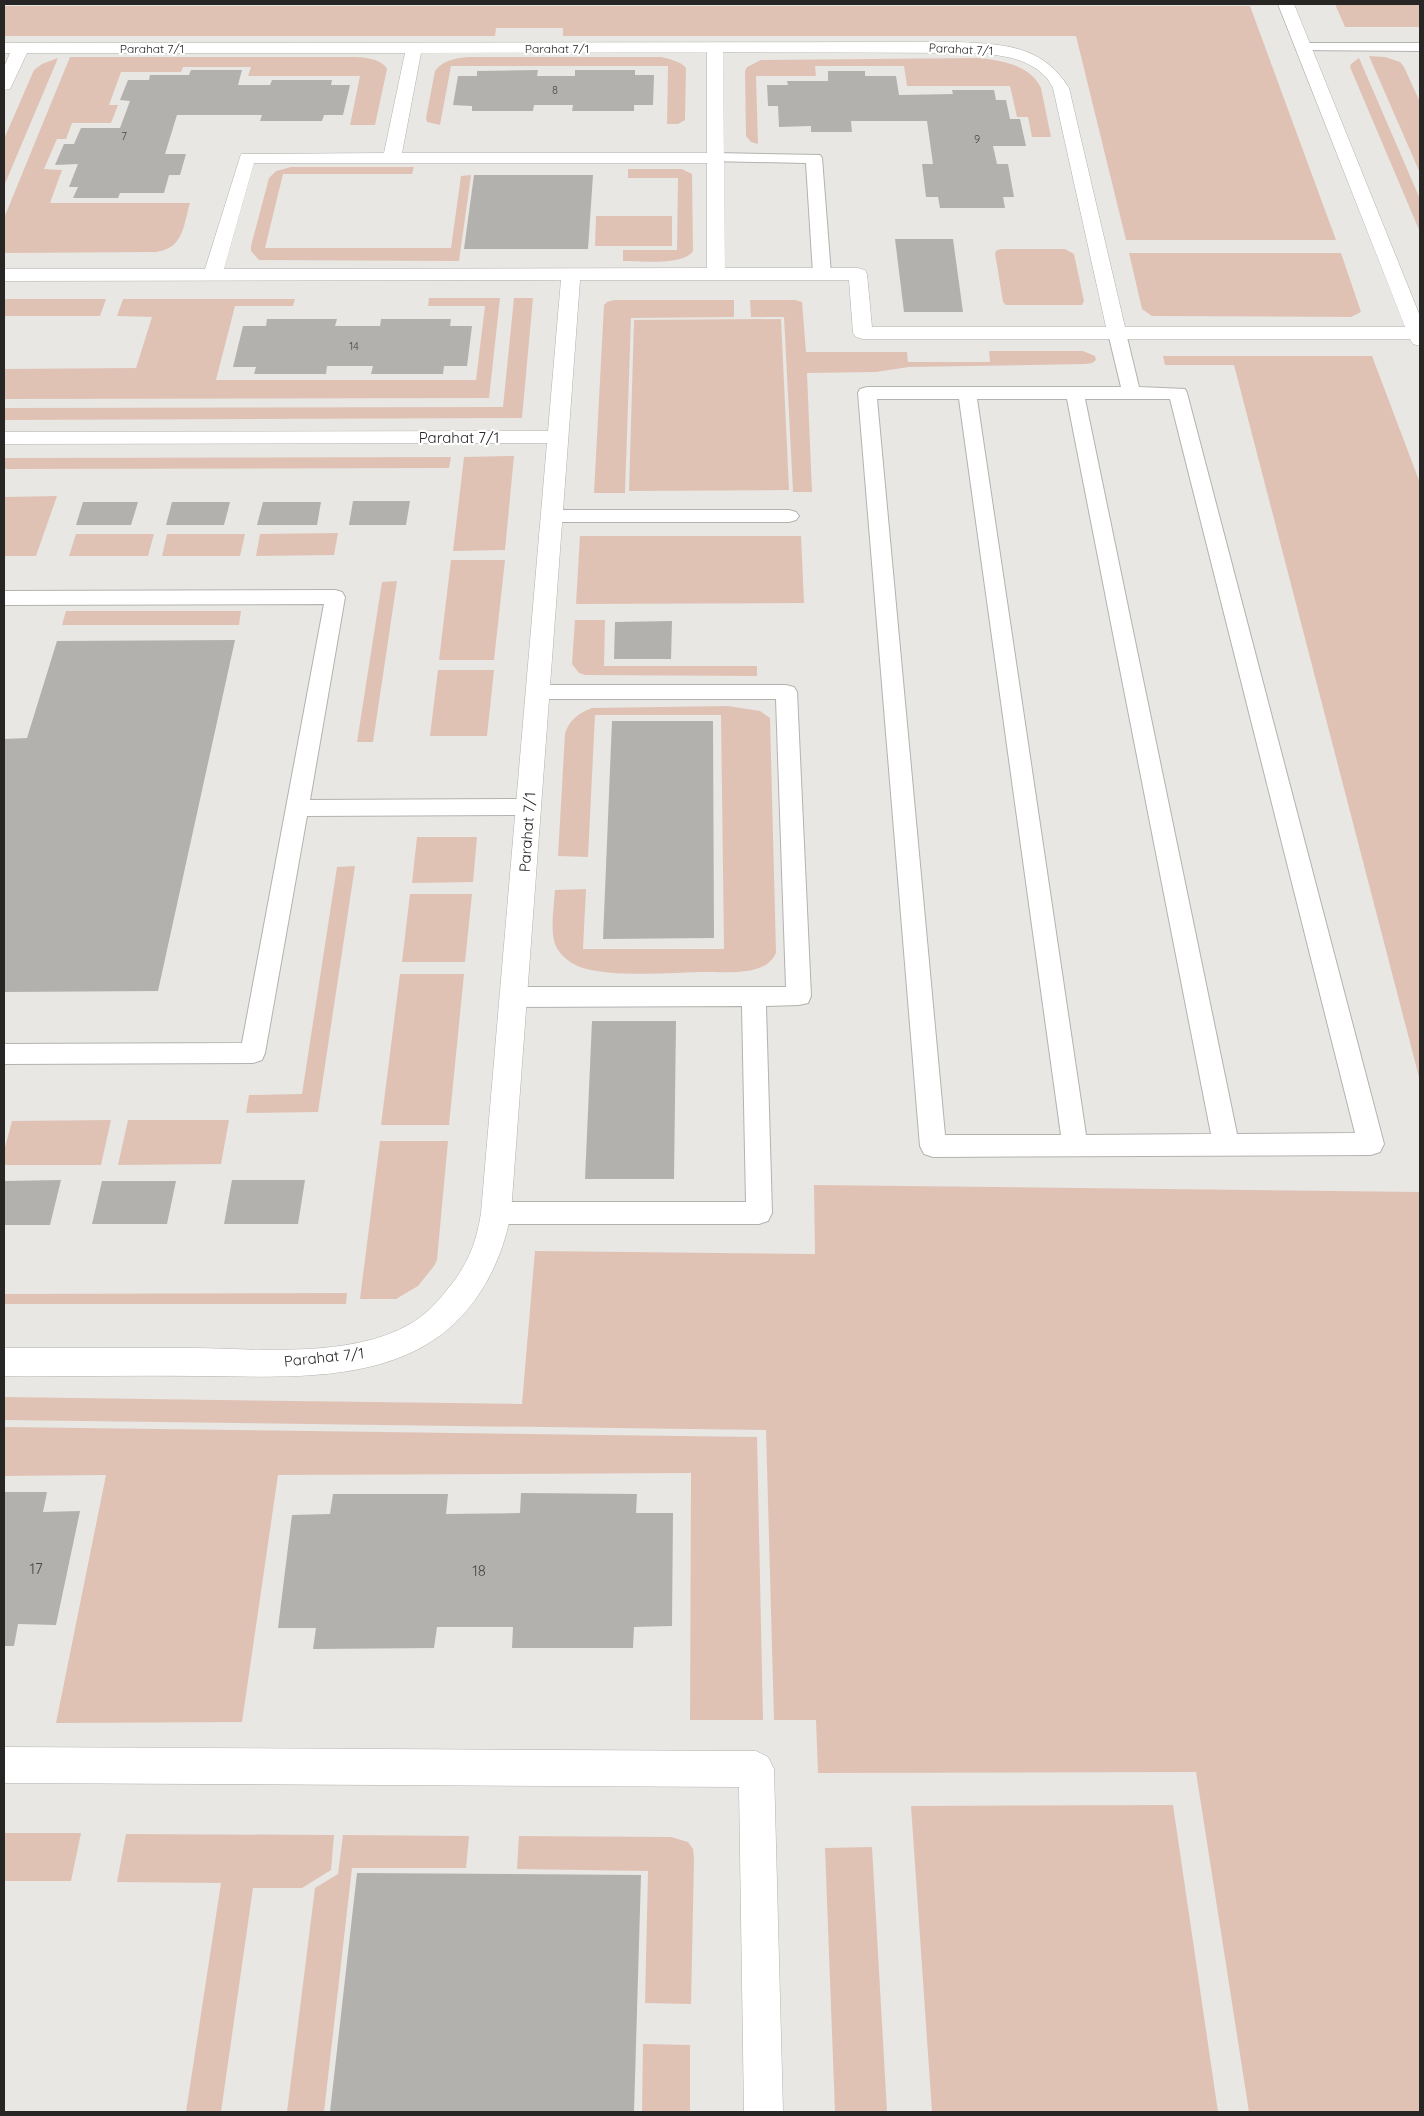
<svg xmlns="http://www.w3.org/2000/svg" width="1424" height="2116" font-family="Quicksand,sans-serif">
	<style>
		.green { fill: #e0c2b5 }
		.building { fill: #b3b1ae }
		.lines { fill: none; stroke-linecap: round; stroke-linejoin: round }
		.lane-casing { stroke: #b3b2af; stroke-width: 2 }
		.street-casing { stroke: #b3b2af; stroke-width: 1 }
		.lane { fill: #fff; fill-rule: evenodd }
		.street { fill: #fff; fill-rule: evenodd }
		.labels { text-anchor: middle; dominant-baseline: central; stroke-width: 4.5; stroke-linejoin: round; paint-order: stroke }
		.far-number-label { font-size: 11px; fill: #4a4947 }
		.far-street-label { font-size: 12px; fill: #272625; stroke: #fff }
		.street-label { font-size: 15px; fill: #272625; stroke: #fff }
		.near-number-label { font-size: 15px; fill: #4a4947 }
	</style>
	<rect width="100%" height="100%" fill="#e8e7e4"/>
	<g class="green">
		<polygon points="1335,4 1420,4 1420,27 1345,27"/>
		<polygon points="4,6 1250,6 1336,240 1126,240 1076,36 563,36 563,28 496,28 495,36 4,36"/>
		<polygon points="1369,56 1385,57 1400,62 1404,67 1420,102 1420,173"/>
		<path d="M70 57H351C362 57 381 58 387 69L375 125H350L360 76H248L251 67H183L181 72H121L109 105H118L111 123H72L66 139H57L44 169 62 170 50 203H190C183 226 184 248 156 252L4 253V218Z"/>
		<path d="M469 57H661C669 59 680 61 686 68L685 120 678 124H667L668 66H451L440 125 427 122 426 118 435 71C443 60 456 58 469 57Z"/>
		<polygon points="58,58 4,186 4,139 34,70 42,64"/>
		<path d="M978 58C1000 60 1031 65 1041 88L1051 137H1032L1028 117H1017L1010 86H907L904 66H815L816 76H756L758 144 751 142 746 136 745 71 747 67 761 60Z"/>
		<polygon points="1359,58 1420,199 1420,232 1350,67 1351,64"/>
		<polygon points="291,167 414,167 412,174 283,174 265,248 451,248 461,176 471,175 459,261 259,260 251,251 251,246 269,178 276,171"/>
		<path d="M628 169H682L692 174 693 251C683 266 640 261 623 261V250H677L678 178H628Z"/>
		<polygon points="596,216 672,216 672,246 595,246"/>
		<polygon points="1002,249 1065,249 1074,254 1084,301 1082,305 1006,305 1003,302 995,253 997,250"/>
		<polygon points="1129,253 1341,253 1361,312 1351,317 1152,316 1142,309"/>
		<polygon points="429,298 500,298 489,398 4,399 4,369 136,368 152,317 117,316 123,299 295,299 293,306 235,306 216,380 476,380 485,306 428,306"/>
		<polygon points="514,298 533,298 522,418 4,420 4,408 503,407"/>
		<polygon points="4,299 106,299 100,316 4,316"/>
		<polygon points="614,300 734,300 734,317 631,318 625,493 594,493 604,305 607,302"/>
		<polygon points="750,300 795,300 802,302 806,352 907,352 908,362 990,362 989,351 1083,351 1095,356 1096,360 1092,363 1086,364 909,367 876,372 807,373 812,492 793,492 784,317 751,317"/>
		<polygon points="781,319 789,490 629,491 634,320"/>
		<polygon points="1163,356 1372,356 1420,483 1420,1081 1234,365 1165,365"/>
		<polygon points="514,456 505,550 453,551 464,457"/>
		<polygon points="451,457 449,468 4,469 4,458"/>
		<polygon points="57,496 36,556 4,556 4,497"/>
		<polygon points="338,533 334,555 256,556 260,534"/>
		<polygon points="76,534 154,534 148,556 69,556"/>
		<polygon points="167,534 245,534 240,556 162,556"/>
		<polygon points="580,536 801,536 804,603 576,604"/>
		<polygon points="451,560 505,560 494,660 439,660"/>
		<polygon points="397,581 373,742 357,742 382,582"/>
		<polygon points="66,611 241,611 239,625 62,625"/>
		<polygon points="575,620 605,620 604,666 757,666 757,676 585,675 579,673 572,664"/>
		<polygon points="438,670 494,670 487,736 430,736"/>
		<path d="M728 706 760 711 770 718 776 953C766 976 730 972 710 972 674 972 616 978 583 968 572 965 559 955 555 944 550 928 554 907 555 890L586 889 583 949H724L721 715H595L588 857 558 856 565 734C568 721 580 712 592 708Z"/>
		<polygon points="417,837 477,837 473,882 412,883"/>
		<polygon points="355,866 318,1112 246,1113 249,1095 302,1094 337,867"/>
		<polygon points="410,894 472,894 465,962 402,962"/>
		<polygon points="400,974 464,974 449,1125 381,1125"/>
		<polygon points="111,1120 101,1165 4,1165 4,1151 12,1121"/>
		<polygon points="128,1120 229,1120 221,1164 118,1165"/>
		<polygon points="380,1141 448,1141 437,1260 434,1266 418,1286 396,1299 360,1299"/>
		<polygon points="814,1185 1420,1192 1420,2112 1249,2112 1196,1772 818,1773 816,1720 774,1720 766,1430 4,1420 4,1397 522,1404 535,1251 815,1254"/>
		<polygon points="347,1293 346,1304 4,1304 4,1294"/>
		<polygon points="4,1427 757,1437 763,1720 690,1720 691,1473 278,1475 242,1722 56,1723 106,1475 4,1476"/>
		<polygon points="1173,1805 1218,2112 932,2112 911,1806"/>
		<polygon points="4,1833 81,1833 71,1881 4,1881"/>
		<polygon points="126,1834 334,1835 331,1870 302,1888 253,1888 221,2112 186,2112 221,1883 117,1882"/>
		<polygon points="343,1835 469,1836 466,1868 352,1868 324,2112 287,2112 315,1888 338,1874"/>
		<polygon points="519,1836 671,1837 688,1842 693,1849 694,1859 691,2004 645,2003 648,1871 517,1869"/>
		<polygon points="872,1847 887,2112 835,2112 825,1848"/>
		<polygon points="643,2044 690,2045 690,2112 642,2112"/>
	</g>
	<g class="building">
		<polygon points="191,70 242,70 238,85 270,85 272,80 332,80 331,85 350,85 343,115 324,115 322,121 260,121 262,115 177,115 165,154 186,154 180,175 169,175 164,193 120,193 118,198 73,198 78,187 69,187 78,164 55,165 64,144 74,144 81,128 120,128 130,101 120,100 128,80 149,80 150,75 189,75"/>
		<polygon points="538,70 537,76 575,76 575,70 635,70 635,75 654,75 653,105 634,105 634,111 572,111 573,105 534,105 533,111 472,111 472,106 453,105 458,76 477,76 477,71"/>
		<polygon points="828,71 865,71 865,76 896,76 899,95 953,94 952,90 994,90 996,100 1006,100 1010,119 1020,119 1026,146 993,146 997,164 1008,164 1014,197 1003,197 1005,208 940,208 938,197 926,197 922,164 933,164 927,121 851,121 852,132 811,132 811,126 779,127 778,106 768,106 767,85 788,85 787,81 828,81"/>
		<polygon points="474,175 593,175 588,249 464,249"/>
		<polygon points="895,239 953,239 963,312 904,312"/>
		<polygon points="267,319 337,319 335,326 380,326 381,319 451,319 450,326 472,326 467,366 444,366 443,374 371,374 373,366 327,366 326,374 254,374 256,367 233,367 243,326 266,326"/>
		<polygon points="353,501 410,501 406,525 349,525"/>
		<polygon points="83,502 138,502 131,525 76,525"/>
		<polygon points="172,502 230,502 224,525 166,525"/>
		<polygon points="263,502 321,502 317,525 257,525"/>
		<polygon points="672,621 671,659 614,659 615,622"/>
		<polygon points="235,640 158,991 4,992 4,739 27,738 57,641"/>
		<polygon points="612,721 713,721 714,938 603,939"/>
		<polygon points="592,1021 676,1021 674,1179 585,1179"/>
		<polygon points="61,1180 50,1225 4,1225 4,1181"/>
		<polygon points="232,1180 305,1180 298,1224 224,1224"/>
		<polygon points="102,1181 176,1181 167,1224 92,1224"/>
		<polygon points="4,1492 47,1492 43,1512 80,1511 56,1625 18,1624 14,1646 4,1646"/>
		<polygon points="521,1493 637,1494 636,1513 673,1513 672,1626 634,1627 633,1648 512,1648 513,1627 437,1627 434,1648 313,1649 316,1628 278,1628 292,1515 330,1514 333,1494 448,1494 446,1514 520,1513"/>
		<polygon points="357,1873 641,1875 634,2112 330,2112"/>
	</g>
	<g class="lines">
		<g class="lane-casing">
			<g id="lane">
				<polygon points="1303,43 1420,43 1420,51 1298,50 1296,47 1298,44"/>
				<polygon points="716,153 820,155 822,158 831,274 828,278 822,279 816,278 813,274 806,163 710,161 708,158 710,155"/>
				<path d="M1117 328 1123 329 1126 333 1139 387 1185 389 1187 393 1384 1144 1380 1152 1371 1155 933 1157 924 1154 920 1146 858 393 860 389 867 387H1121L1108 333 1111 329ZM877 399H959L1061 1135H945ZM977 399H1067L1211 1134 1086 1135ZM1085 399H1170L1355 1133 1237 1134Z"/>
				<polygon points="552,510 789,510 796,512 799,516 796,520 789,522 552,522 545,520 542,516 545,512"/>
				<polygon points="335,590 342,592 345,597 310,800 528,799 536,801 539,807 536,813 528,815 307,816 265,1053 262,1060 253,1063 4,1064 4,1044 242,1043 324,604 4,605 4,591"/>
				<polygon points="538,685 786,685 794,687 797,692 811,996 808,1003 799,1005 766,1006 772,1213 768,1221 759,1224 496,1224 487,1221 483,1213 487,1205 496,1202 746,1202 742,1006 514,1007 505,1004 502,997 505,990 514,987 786,987 776,699 538,699 530,697 527,692 530,687"/>
			</g>
		</g>
		<g class="street-casing">
			<g id="street">
				<path d="M1278 4H1294L1420 316V346L1413 344 1410 339H863L856 337 853 333 849 280H580L511 1213C505 1245 494 1273 475 1300 411 1389 290 1376 193 1376 130 1375 67 1377 4 1376V1348C67 1348 130 1348 194 1348 259 1349 352 1358 410 1324 424 1316 436 1304 446 1291 467 1266 476 1245 481 1213L547 443 4 444V432L548 431 561 280 4 281V269H205L241 154 384 153 405 53H27L12 85 10 89 4 90V67L10 53H4V43L956 42C1003 44 1043 45 1069 88L1125 327H1405ZM707 52V153H402L421 53ZM723 52 985 53 1012 58 1024 62 1037 69 1047 78 1053 88 1106 327H872L867 274 865 270 858 268H725ZM254 163H707V268L224 269Z"/>
				<polygon points="4,1747 756,1751 768,1757 774,1769 783,2112 744,2112 739,1787 4,1783"/>
			</g>
		</g>
		<use href="#lane" class="lane"/>
		<use href="#street" class="street"/>
	</g>
	<g class="labels">
		<g class="far-number-label">
			<text x="555" y="90">8</text>
			<text x="124" y="136">7</text>
			<text x="977" y="139">9</text>
			<text x="354" y="346">14</text>
		</g>
		<g class="far-street-label">
			<text x="152" y="48">Parahat 7/1</text>
			<text x="557" y="48">Parahat 7/1</text>
			<text transform="translate(961 49) rotate(3)">Parahat 7/1</text>
		</g>
		<g class="street-label">
			<text x="459" y="437">Parahat 7/1</text>
			<text transform="translate(527 832) rotate(-86)">Parahat 7/1</text>
			<text transform="translate(324 1357) rotate(-6)">Parahat 7/1</text>
		</g>
		<g class="near-number-label">
			<text x="36" y="1568">17</text>
			<text x="479" y="1570">18</text>
		</g>
	</g>
	<rect width="1424" height="2116" fill="none" stroke="#272625" stroke-width="10"/>
</svg>
